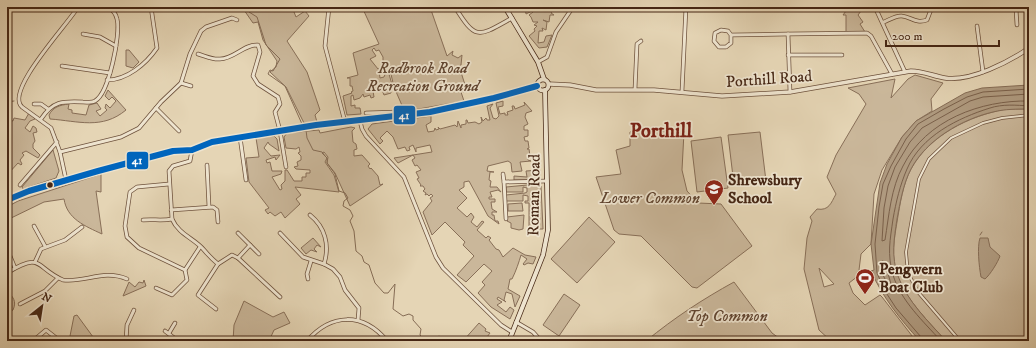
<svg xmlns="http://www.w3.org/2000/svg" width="1036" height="348" font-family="'IM FELL DW Pica',serif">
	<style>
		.green { fill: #cab79a; stroke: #886f58; fill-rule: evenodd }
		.water { fill: #af9a7f; stroke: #856c55 }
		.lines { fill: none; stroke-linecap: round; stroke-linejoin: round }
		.shore { stroke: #7a604a; stroke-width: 1 }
		.stream { stroke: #856c55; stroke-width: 1 }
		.pedestrian-casing { stroke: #6e523d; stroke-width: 3.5 }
		.minor-casing { stroke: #6e523d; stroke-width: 4.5 }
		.tertiary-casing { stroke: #6e523d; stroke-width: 5 }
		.secondary-casing { stroke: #462715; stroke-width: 5.5 }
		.primary-casing { stroke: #462715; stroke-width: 6 }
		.pedestrian { stroke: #eee4cf; stroke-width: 2 }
		.minor { stroke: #eee4cf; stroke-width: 3 }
		.tertiary { stroke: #eee4cf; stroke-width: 3.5 }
		.secondary { stroke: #eee4cf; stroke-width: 4 }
		.primary { stroke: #e5d5b5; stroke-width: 4.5 }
		.bus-1-casing { stroke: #eee4cf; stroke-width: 9 }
		.bus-1 { stroke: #0065bd; stroke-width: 6 }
		.bus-dot { fill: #462715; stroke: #eee4cf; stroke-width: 1.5 }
		.labels { text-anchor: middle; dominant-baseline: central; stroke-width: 3.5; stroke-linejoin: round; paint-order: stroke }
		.park-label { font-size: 16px; font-style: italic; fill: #604430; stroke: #eee4cf }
		.street-label { font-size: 16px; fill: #462715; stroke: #eee4cf }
		.poi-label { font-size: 16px; font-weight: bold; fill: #462715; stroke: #eee4cf; text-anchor: start }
		.district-label { font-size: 20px; font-weight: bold; fill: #7a1f14; stroke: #eee4cf }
		.line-badge { stroke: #eee4cf; stroke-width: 1.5 }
		.badge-label { font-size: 11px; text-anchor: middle; font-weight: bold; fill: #fff }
	</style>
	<rect width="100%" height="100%" fill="#e5d5b5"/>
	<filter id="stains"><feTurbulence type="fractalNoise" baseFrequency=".005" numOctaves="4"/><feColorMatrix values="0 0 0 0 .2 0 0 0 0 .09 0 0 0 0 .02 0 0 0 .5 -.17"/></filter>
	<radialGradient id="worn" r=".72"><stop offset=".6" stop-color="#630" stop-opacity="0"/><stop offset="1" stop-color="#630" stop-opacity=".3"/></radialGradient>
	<g class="green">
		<polygon points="245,7 292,7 296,17 305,11 309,16 287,41 307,72 320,110 315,115 317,122 304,123 286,87 270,72 276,67 277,61 263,40 258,22 253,23 244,10"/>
		<polygon points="362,7 430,7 447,56 453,51 452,55 458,58 462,55 461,65 459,66 467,91 463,92 462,89 460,89 464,101 407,111 404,110 394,87 390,70 383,64 383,57 379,50 376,51 374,48 372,50 376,56 370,59 378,69 380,68 379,71 380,78 384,77 386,72 389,74 393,88 390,89 391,93 384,95 380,85 381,89 373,91 374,97 371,98 370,95 364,97 363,94 360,98 354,100 353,95 351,96 351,106 355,105 355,108 360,108 361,114 347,115 343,96 352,93 351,92 353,91 352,86 350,86 350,78 347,78 358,75 353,53 379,44"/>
		<polygon points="525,7 549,7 553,10 551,13 554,15 550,15 549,22 543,20 547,22 546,30 542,28 543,31 539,31 538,43 544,42 546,36 552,35 547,47 539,48 529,36 535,31 534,29 537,26 534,25 538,22 533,22 531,17 529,15 533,12 532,11 526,14"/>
		<polygon points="849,7 864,7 858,15 863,22 860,24 865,32 846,32 846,15 843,15"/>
		<polygon points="126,50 129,50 139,62 133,68 126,66"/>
		<path d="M915 75 943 83 931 99 932 111 916 121 902 137 882 170 874 194 871 244 861 254 859 270 862 273 849 283 853 293 865 305 880 295 882 297 916 341H831L819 330 804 269 807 238 812 221 810 217 817 209C829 211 831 203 836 194L827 177 836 155 866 104 859 94 848 88 895 79 891 98 908 79ZM819 268 834 284 824 287Z"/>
		<path d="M108 90 126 110C102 130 78 121 50 119L49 115C53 107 60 105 69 104L68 109 72 110V113L86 115 89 105 97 103 101 109 96 111 100 116 107 110 105 108 106 104 110 108 116 101 112 97 109 100 105 96Z"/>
		<path d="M503 101V106L498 107 500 114 505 113V115H508L507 112 513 110 512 106H514L515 109 525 105 524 102 532 111 526 113 525 117 528 124 524 126V130H528V136L524 137 525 141H528L529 148 527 149H529L530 156H528V160L531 161 520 162 522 171 512 172 511 163 508 161 488 166 487 171 494 172H490L489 180 491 181 490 187H497L501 192 498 190 490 192 492 197H489V199H495V202H491L492 209 497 212H492V215H494L495 221H498L499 224 488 216 469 181 464 182V187L459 190 467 198 457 208 467 217 471 213 474 217 471 222 477 227 482 221 484 222 477 230 486 238 488 236 491 238 489 240 496 249 499 250 503 257 513 248 525 255 536 257 533 264 528 263 524 265 523 264 527 259 521 255C519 262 516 271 512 279H510L508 289 520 296 515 307 512 294 506 292 504 300 506 302 498 297 497 299 502 302 497 305 506 312 510 307 514 310 510 319 491 307 478 293 485 285 482 282 492 271 484 264 466 282 457 275 474 256 463 245 465 242 445 222 432 235 423 212 432 201 430 198 433 196 431 194 429 196 427 194 425 195 426 193 423 191 425 189 423 186H420L421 185 417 179 419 178 416 172 421 170 417 165 415 166 412 160 415 158 413 155 398 163 394 158 432 152 430 145 416 148V152L413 145 409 147 410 150 407 151 405 147 398 149 393 137 387 131 380 138 383 141 380 144 368 129 372 124 431 116V122L426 125 428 132 434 131 435 128 436 130 439 129 438 127 440 129 455 125 457 127 458 121 461 128V125L466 124V120H467L468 123 475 122 479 124 482 122 481 117 483 121 486 118 487 120H490L487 106 493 104 490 108 493 118 496 119 499 116 496 103Z"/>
		<path d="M1006 109H1029V341H946C928 321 907 301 897 275 891 257 894 240 897 222 900 204 903 184 911 169 930 135 969 116 1006 109Z"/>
		<polygon points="29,113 35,119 30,121 25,128 30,132 33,126 36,128 37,132 33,133 35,141 33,144 33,148 40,155 38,158 26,151 22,153 24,155 20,160 22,164 21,165 18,163 7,175 7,122 9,120 13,121 14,118 25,120"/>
		<polygon points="351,127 355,128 352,131 353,142 356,144 357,149 354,150 354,156 362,155 370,164 368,166 370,169 371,168 378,176 380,185 383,184 350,206 335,173 327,163 328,157 324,152 322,153 327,158 325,162 334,175 339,192 295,187 301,195 296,199 300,204 285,218 281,212 275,216 270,212 268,214 265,210 269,208 249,182 246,158 259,157 256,138 274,136 277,139 279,151 269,144 268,142 264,148 271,156 280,155 276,160 275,157 266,160 267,163 270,162 272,171 282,171 281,174 272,177 280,190 282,189 281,185 285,181 285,170 287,170 294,181 302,181 302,177 306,177 306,173 310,173 310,170 296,169 294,167 298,166 297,162 301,160 301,156 298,153 300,152 299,147 296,149 286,148 284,137 287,133 319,130 320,133"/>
		<polygon points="633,130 684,132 682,170 687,191 698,203 721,204 752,246 697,288 692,287 641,236 619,234 614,230 596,177 621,174 616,150 630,146 630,132"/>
		<polygon points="760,132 766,181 734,185 728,135"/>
		<polygon points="721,137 728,188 697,192 691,141"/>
		<polygon points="53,150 59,171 56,178 23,189 22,187"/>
		<polygon points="540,170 540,175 537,180 514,180 514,176 527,177 526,171"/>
		<path d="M101 174V192L96 191 102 234C85 226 67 219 64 199L44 202 7 220V207L18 201Z"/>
		<polygon points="538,184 541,186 543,229 529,229 529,203 525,203 525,201 528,201 528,196 523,195 523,201 506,201 506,195 525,193 527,192 527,188 523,187 523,192 506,192 506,187"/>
		<polygon points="522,203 523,211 508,211 508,204"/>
		<polygon points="524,215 523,229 519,230 511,228 511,223 507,221 507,217"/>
		<polygon points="589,217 615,242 577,283 551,259"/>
		<polygon points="313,238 321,247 317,245 314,249 317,252 311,250 306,254 301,248"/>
		<polygon points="144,280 146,286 123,296 129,282 135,287 139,282 143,283"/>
		<path d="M734 282 772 333 783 341H646C674 318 703 299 734 282Z"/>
		<path d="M7 291C13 297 17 301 13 310L7 313Z"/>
		<polygon points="564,294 580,305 559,336 543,325"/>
		<polygon points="244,301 273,317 284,312 290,323 274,330 269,341 233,341 234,325"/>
		<polygon points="77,315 96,341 67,341 70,336 74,316"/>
		<polygon points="479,323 486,329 485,331 490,333 484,341 463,341"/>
	</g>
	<g class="water">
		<path d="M1029 85V109C1017 109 1005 109 993 112 962 119 926 140 911 169 903 184 900 203 897 219 894 239 891 256 898 276 907 301 928 321 946 341H920C900 319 883 298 871 271L874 270 871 244 880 183 887 164 902 137 916 121 965 93 982 88Z"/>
		<path d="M980 238H988L990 247 1000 256C998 262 990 275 985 279L981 277C979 266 977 247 980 238Z"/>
	</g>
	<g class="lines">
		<g class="shore">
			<path d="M1029 94 983 97 970 101 922 128 910 142 895 167 888 186 884 208 882 241 885 240C889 215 891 188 903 166 926 120 981 100 1029 101"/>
			<polygon points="883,261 885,263 891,284 890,286 888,285 882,273"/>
			<polyline points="922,341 921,337 896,308 885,291 877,273 875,244 879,207 883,184 891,166 906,139 918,124 944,109 967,97 983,92 1029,89"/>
			<path d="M941 341C923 321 901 301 893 275 887 253 890 241 893 219 896 202 900 185 907 169 921 136 958 118 990 108 1002 104 1016 105 1029 106"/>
		</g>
		<g class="stream">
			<polyline points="182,7 187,10 200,7"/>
			<polyline points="247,7 249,12 257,17 266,45 280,59 273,71 270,70 268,74 285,86 302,124"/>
			<polyline points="7,102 14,101"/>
			<polyline points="306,130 307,138 313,150 322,152 327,158 327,163 335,174 339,191 345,193 348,198 344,201 343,206 350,210 353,216 350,221 354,231 356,251 362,256 364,262 369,265 375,283 384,293 388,293 395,284 393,309 403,316 409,314 413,316 413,320 421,329 420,335 425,341"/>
			<polyline points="980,235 982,232"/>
			<polyline points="432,341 439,336 442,338 442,341"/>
		</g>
		<g class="pedestrian-casing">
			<polyline id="pedestrian" points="960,341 918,292 908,273 906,252 919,179 929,159 951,138 983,123 1002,118 1029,115"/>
		</g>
		<g class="minor-casing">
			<g id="minor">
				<polyline points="329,7 325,46 345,122"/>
				<path d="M455 7C476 41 478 37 512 18"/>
				<polyline points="476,7 477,8"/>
				<polyline points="875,7 905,72"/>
				<polyline points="1003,9 1016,9"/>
				<path d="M884 22C889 20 896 15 902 16 911 17 916 24 927 20L932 7"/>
				<polyline points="1017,25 1016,9 1018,7"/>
				<polyline points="977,26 983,72"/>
				<polyline points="83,34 100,37 116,46"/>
				<polyline points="731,35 731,43 726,47 719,47 714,41 715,33 721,30 728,31 731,35 788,34"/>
				<path d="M198 54C205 56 213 60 220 59 234 59 244 44 258 45L260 52 253 76 258 84 278 97 280 104 275 112 280 131 286 167"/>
				<polyline points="788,55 842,55"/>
				<polyline points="538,62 547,57 556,32 573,7"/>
				<polyline points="62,66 110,73"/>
				<path d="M107 80C127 80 146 64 157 48L151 7"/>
				<polyline points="181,83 191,86"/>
				<polyline points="635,89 637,44 641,41"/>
				<polyline points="682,91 686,7"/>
				<polyline points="790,92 788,34 867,33 871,36 892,74"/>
				<polyline points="34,104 41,104 48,109"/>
				<polyline points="156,108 179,131"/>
				<polyline points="366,113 398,112 402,115"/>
				<path d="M41 119C53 101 62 101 83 102 88 102 92 103 95 101 109 93 121 34 117 19 116 14 113 10 108 7"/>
				<polyline points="360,121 362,129 366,136 404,177 436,257 443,268 501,325 512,332"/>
				<polyline points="240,137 246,180"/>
				<path d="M192 150 190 161 173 166 169 171 172 219C179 235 194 238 204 250 209 256 212 259 218 264L232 255 238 258 280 297"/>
				<polyline points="60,152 121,137 139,128 161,102 181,83 190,54 201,31 206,27 232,18 237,20"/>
				<polyline points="207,165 209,207"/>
				<polyline points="503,174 504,182"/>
				<path d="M66 180 60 152 51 128 22 107C4 91 69 23 78 7"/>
				<polyline points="169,184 137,187 130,192 125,226 127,237 139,248 185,270 200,247"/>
				<polyline points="20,185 57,142"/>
				<polyline points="171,210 213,207 217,210 218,222"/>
				<path d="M310 215C325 227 330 245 324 264"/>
				<polyline points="506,219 504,182 547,181"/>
				<path d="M143 220C153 219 162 221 172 219"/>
				<polyline points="34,226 45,246"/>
				<polyline points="238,233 259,254"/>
				<polyline points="280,233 303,257 324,264 333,269 340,277 345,290 359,308 358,320"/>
				<polyline points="7,249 15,268"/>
				<polyline points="238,258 250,245"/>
				<polyline points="35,262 41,249 65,240 82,227"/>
				<path d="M7 273C43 251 35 268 63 280 85 283 103 269 127 279"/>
				<polyline points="308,279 307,274 311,261"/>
				<polyline points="156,288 172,295 187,280 185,270"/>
				<polyline points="20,304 45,291 58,278"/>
				<polyline points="216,309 198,295 218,264"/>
				<polyline points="516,322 533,332 541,341"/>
				<polyline points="165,331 178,341"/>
				<polyline points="169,333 175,323"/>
				<polyline points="33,341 46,330 60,341"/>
				<polyline points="126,341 127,325 134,310"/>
				<polyline points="209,341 210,340"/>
				<path d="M307 341C331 313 363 312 387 341"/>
			</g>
		</g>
		<g class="tertiary-casing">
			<path id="tertiary" d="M549 84 570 85 596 90H654L722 96 790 92 911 71C923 71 933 76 945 78 970 82 1009 62 1029 48"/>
		</g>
		<g class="secondary-casing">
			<g id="secondary">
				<polyline points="505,7 538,62 544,79"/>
				<circle cx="543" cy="85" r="5.5"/>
				<polyline points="509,341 543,255 548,230 545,90"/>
			</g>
		</g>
		<g class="primary-casing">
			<polyline id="primary" points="7,200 29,191 98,171 173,151 192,150 212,142 316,125 430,112 494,98 537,86"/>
		</g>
		<use href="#pedestrian" class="pedestrian"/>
		<use href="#minor" class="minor"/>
		<use href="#tertiary" class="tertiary"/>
		<use href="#secondary" class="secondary"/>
		<use href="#primary" class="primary"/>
		<g class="bus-1-casing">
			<polyline id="bus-1" points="7,200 29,191 98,171 173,151 192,150 212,142 316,125 430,112 494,98 537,86"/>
		</g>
		<use href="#bus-1" class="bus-1"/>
	</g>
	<defs>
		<g id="school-pin" transform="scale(1)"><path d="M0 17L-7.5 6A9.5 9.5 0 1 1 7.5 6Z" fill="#8f2418" stroke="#eee4cf"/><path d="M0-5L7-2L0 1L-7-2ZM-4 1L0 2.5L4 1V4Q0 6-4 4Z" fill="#fff"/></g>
		<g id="stadium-pin" transform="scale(1)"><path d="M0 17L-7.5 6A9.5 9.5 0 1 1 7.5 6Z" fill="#8f2418" stroke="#eee4cf"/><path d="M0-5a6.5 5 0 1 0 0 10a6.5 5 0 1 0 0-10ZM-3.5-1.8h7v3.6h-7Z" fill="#fff"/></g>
	</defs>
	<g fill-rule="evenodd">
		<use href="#school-pin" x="714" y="189"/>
		<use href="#stadium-pin" x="865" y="278"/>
	</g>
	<circle class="bus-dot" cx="50" cy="185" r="3.5"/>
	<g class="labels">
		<g class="park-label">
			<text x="423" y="68">Radbrook Road<tspan x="423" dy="18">Recreation Ground</tspan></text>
			<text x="650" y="198">Lower Common</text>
			<text x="727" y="316">Top Common</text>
		</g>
		<g class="street-label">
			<text transform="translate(769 79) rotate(-4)">Porthill Road</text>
			<text transform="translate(534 195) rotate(-89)">Roman Road</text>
		</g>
		<g class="poi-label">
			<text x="728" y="180">Shrewsbury<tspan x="728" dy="18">School</tspan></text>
			<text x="879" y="269">Pengwern<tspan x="879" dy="18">Boat Club</tspan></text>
		</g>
		<g class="district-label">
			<text x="661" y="131">Porthill</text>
		</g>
	</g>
	<g class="line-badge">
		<rect x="393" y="105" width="23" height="20" rx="4" fill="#0065bd"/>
		<rect x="126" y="151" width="23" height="19" rx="4" fill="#0065bd"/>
	</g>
	<g class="badge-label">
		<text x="404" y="119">41</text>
		<text x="137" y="164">41</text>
	</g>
	<rect width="1036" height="348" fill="none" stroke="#e5d5b5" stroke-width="24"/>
	<rect x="8" y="8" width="1020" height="332" fill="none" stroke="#462715" stroke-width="2"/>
	<rect x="12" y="12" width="1012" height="324" fill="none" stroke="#462715"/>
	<g transform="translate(42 306) rotate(30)" stroke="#eee4cf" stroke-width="3" paint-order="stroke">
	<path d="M0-3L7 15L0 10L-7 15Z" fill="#462715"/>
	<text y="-6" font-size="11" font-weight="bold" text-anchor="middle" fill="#462715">N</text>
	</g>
	<path d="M886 40v6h113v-6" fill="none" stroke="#462715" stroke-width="2"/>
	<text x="892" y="40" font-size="12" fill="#462715" stroke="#eee4cf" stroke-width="3" paint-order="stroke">200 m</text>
	<rect width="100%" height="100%" filter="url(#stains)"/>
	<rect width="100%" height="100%" fill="url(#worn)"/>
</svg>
